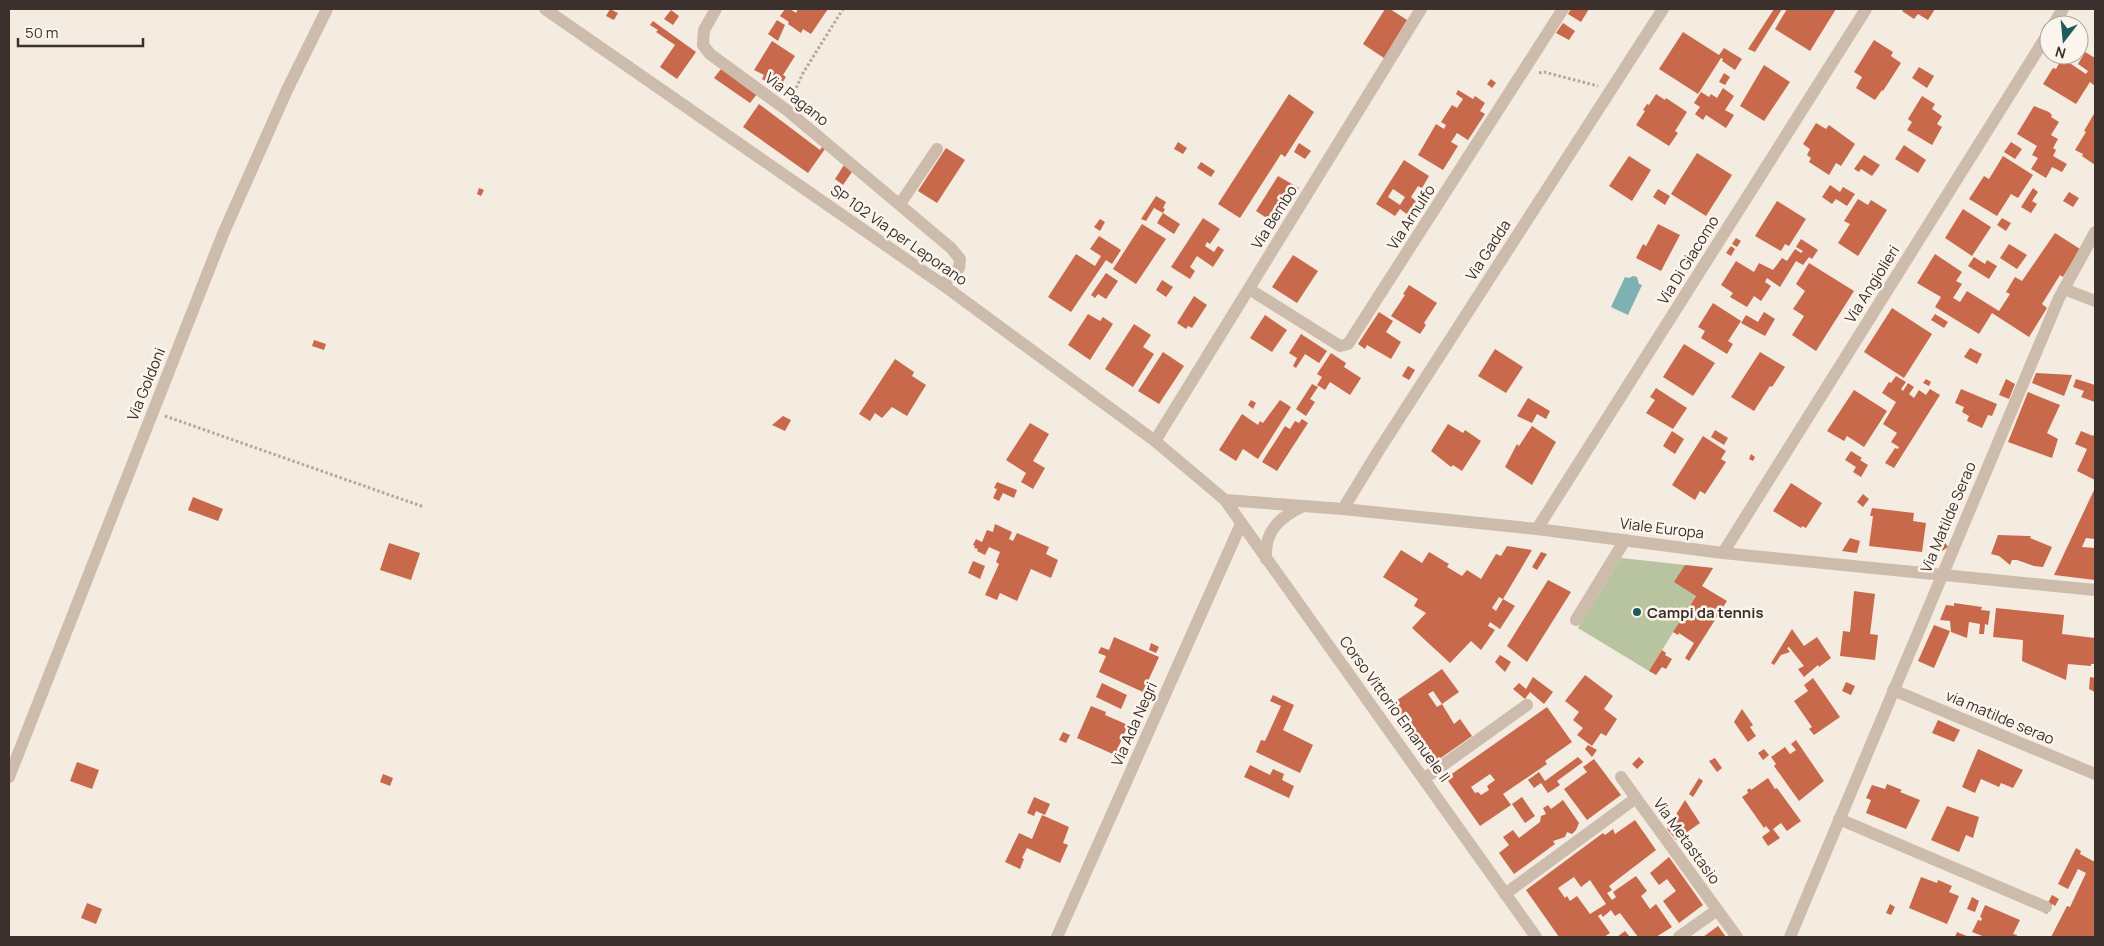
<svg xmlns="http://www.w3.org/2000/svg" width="2104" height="946" font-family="Manrope,sans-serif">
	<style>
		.green { fill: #b8c4a0 }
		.water { fill: #7fb0b2 }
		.building { fill: #c8694b; fill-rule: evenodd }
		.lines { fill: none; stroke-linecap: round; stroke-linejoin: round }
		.path { stroke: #b9a596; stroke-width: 3; stroke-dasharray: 2.5 2.5; stroke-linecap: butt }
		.minor { stroke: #cdbbac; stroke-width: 12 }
		.poi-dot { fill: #1f5a5e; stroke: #fbf5ee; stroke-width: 2 }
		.labels { text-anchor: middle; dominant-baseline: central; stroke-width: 5; stroke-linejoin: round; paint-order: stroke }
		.street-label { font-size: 15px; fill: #3b302b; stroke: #fbf5ee }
		.poi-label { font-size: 15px; font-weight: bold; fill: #3b302b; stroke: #fbf5ee; text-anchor: start }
	</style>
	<rect width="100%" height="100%" fill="#f4ebe1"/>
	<polygon class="green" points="1621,558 1713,568 1649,671 1578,628"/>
	<polygon class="water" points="1633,276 1637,277 1639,284 1642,285 1628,315 1611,307 1625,277 1629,278"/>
	<g class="building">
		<polygon points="610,9 618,13 614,20 606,16"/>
		<polygon points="785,9 790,9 796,13 798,9 828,9 811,34 803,29 801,33 788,24 789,22 780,16"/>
		<polygon points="1385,9 1390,9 1407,20 1384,58 1363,44"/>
		<polygon points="1571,9 1589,9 1581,22 1568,14"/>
		<polygon points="1774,9 1782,9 1755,52 1748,49"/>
		<polygon points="1787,9 1836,9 1810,51 1775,29"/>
		<polygon points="1904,9 1935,9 1928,20 1918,14 1914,19 1902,11"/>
		<polygon points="671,10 679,16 673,25 664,19"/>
		<polygon points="777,20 785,25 778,41 768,34"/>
		<polygon points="653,21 696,52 677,79 660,67 675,45 656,32 658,30 650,25"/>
		<polygon points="1563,23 1575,31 1569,40 1556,33"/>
		<polygon points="1683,32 1719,55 1724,48 1742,59 1735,70 1722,61 1723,59 1721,58 1698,94 1659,69"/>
		<polygon points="1874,40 1893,52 1891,56 1901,63 1883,91 1882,90 1875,100 1856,88 1862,77 1854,72"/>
		<polygon points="772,41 795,56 783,75 786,77 778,89 762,79 764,75 754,70"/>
		<polygon points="2085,52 2095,58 2095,86 2090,82 2076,104 2043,84 2053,68 2056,69 2062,58 2086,74 2088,71 2078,64"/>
		<polygon points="1764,65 1790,82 1764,121 1740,106"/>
		<polygon points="1919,67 1934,76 1927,88 1912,78"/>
		<polygon points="721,69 757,94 750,103 714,78"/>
		<polygon points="1724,73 1730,77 1725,85 1719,82"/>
		<polygon points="1491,79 1496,83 1492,88 1487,84"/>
		<polygon points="1723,88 1734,96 1725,110 1734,115 1726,128 1706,115 1703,120 1695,114 1700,107 1694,103 1701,92 1709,97 1711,94 1717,98"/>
		<polygon points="1458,90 1473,99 1475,96 1485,103 1480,111 1485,114 1468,140 1457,133 1451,142 1458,146 1443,170 1418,155 1436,124 1444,129 1446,125 1441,122 1452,105 1457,108 1463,99 1456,94"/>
		<polygon points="1289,94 1314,112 1285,157 1281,154 1240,218 1218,204"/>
		<polygon points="1656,94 1665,100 1666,98 1687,112 1675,131 1678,133 1669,146 1636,125 1645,111 1643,110 1647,104 1649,105"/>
		<polygon points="1922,96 1935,104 1932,109 1942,116 1937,124 1942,127 1932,145 1907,130 1912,122 1908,119"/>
		<polygon points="759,104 820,150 822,147 825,149 808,173 743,127"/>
		<polygon points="2034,106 2049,112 2052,115 2051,117 2059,122 2051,135 2058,139 2053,148 2056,150 2053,156 2067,164 2062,172 2052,167 2046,178 2031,169 2038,158 2032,155 2037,146 2017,134"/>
		<polygon points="2095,112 2095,165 2082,156 2083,154 2075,150 2086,132 2084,131"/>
		<polygon points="1816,123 1826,129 1829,125 1855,144 1841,166 1836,163 1829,175 1809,162 1811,158 1807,155 1810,149 1803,144"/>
		<polygon points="1178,142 1187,148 1183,154 1174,149"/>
		<polygon points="2011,142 2022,149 2015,159 2004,152"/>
		<polygon points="1299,143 1311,151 1305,159 1294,152"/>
		<polygon points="1904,145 1926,160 1918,173 1895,159"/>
		<polygon points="946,148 965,160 937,203 918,191"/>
		<polygon points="1697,153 1732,175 1706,216 1671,194"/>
		<polygon points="1864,155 1880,165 1872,176 1861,169 1859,172 1854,169"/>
		<polygon points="1629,156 1651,170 1632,201 1609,186"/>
		<polygon points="2003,156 2033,175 2018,198 2011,194 1997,216 1969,199 1984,176 1989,179"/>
		<path d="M1404 160 1429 176 1422 188 1418 186 1411 197 1417 202 1408 215 1400 209 1395 216 1376 204ZM1393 189 1405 197 1400 205 1388 197Z"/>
		<polygon points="1201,162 1215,171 1211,177 1197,168"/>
		<polygon points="844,165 852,172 843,185 835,179"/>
		<polygon points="1278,176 1299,188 1276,224 1256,211"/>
		<polygon points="1830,185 1840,192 1843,187 1855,194 1847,206 1836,199 1832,204 1822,197"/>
		<polygon points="479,188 484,190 481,196 477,194"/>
		<polygon points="2033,188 2038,192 2032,201 2037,204 2031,213 2021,207"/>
		<polygon points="1658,189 1670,196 1665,205 1653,197"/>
		<polygon points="2069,192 2079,198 2073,207 2063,201"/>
		<polygon points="1156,196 1166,202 1163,208 1165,209 1163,213 1154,208 1146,221 1141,219"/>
		<polygon points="1858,199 1868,205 1871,200 1887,210 1858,256 1838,243 1850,224 1844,221"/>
		<polygon points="1777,201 1806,219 1789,246 1785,244 1781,251 1755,236"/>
		<polygon points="1963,209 1991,227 1972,256 1945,238"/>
		<polygon points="1163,213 1180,224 1174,234 1157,223"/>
		<polygon points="1203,218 1220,229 1210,244 1207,242 1205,246 1214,252 1218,246 1224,250 1213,267 1197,256 1190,267 1195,271 1190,279 1171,267"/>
		<polygon points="2002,218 2011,223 2006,231 1997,225"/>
		<polygon points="1100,219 1105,222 1100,231 1094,227"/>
		<polygon points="1142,224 1166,239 1136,284 1113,269"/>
		<polygon points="1658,224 1680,235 1661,271 1636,258 1643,244 1646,246"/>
		<polygon points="2055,233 2080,249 2063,277 2060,275 2042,304 2047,308 2029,337 1992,313 1979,334 1935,307 1941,297 1917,283 1935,254 1962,272 1956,281 1962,284 1953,298 1960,302 1967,291 1999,311 2010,294 2006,292 2015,277 2022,281"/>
		<polygon points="1099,236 1121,250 1112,264 1106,260 1071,312 1048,297 1076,254 1095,266 1101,256 1090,249"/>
		<polygon points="1736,238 1741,241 1737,247 1732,244"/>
		<polygon points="1801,239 1818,250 1812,259 1809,257 1803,265 1796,261 1780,287 1767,278 1765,282 1771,286 1761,301 1754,296 1747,307 1730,297 1733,293 1721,285 1736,261 1754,272 1759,263 1773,270 1782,258 1787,261 1795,249 1801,253 1803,251 1796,247"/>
		<polygon points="2009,244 2027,255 2017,269 2000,258"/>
		<polygon points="1731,246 1735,249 1731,256 1726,253"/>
		<polygon points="1293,255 1318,271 1297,303 1272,287"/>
		<polygon points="1974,257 1985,264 1987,260 1997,266 1989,279 1968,266"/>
		<polygon points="1809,263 1854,291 1816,351 1792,335 1804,316 1793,309 1805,291 1796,284"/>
		<polygon points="1106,273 1118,281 1106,299 1098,294 1095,298 1091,295"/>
		<polygon points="1162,280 1173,287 1166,297 1156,290"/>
		<polygon points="1409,285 1437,303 1424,323 1426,325 1420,334 1391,316 1405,295 1403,294"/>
		<polygon points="1194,296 1207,305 1192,328 1188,326 1186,329 1177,323"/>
		<polygon points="1713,303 1741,321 1728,341 1733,344 1727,354 1701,338 1705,331 1698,327"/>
		<polygon points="1892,308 1932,334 1904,378 1864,352"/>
		<polygon points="1379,312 1393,321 1386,332 1401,342 1391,359 1367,345 1365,349 1358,344"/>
		<polygon points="1764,312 1775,319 1765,336 1741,323 1746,315 1758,322"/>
		<polygon points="1088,314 1100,321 1103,317 1113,324 1090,360 1068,345"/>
		<polygon points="1935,314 1948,322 1944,328 1931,320"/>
		<polygon points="1265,315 1287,330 1272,352 1250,338"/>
		<polygon points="1134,324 1151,335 1143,347 1154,354 1133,387 1105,369"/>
		<polygon points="1301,334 1327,351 1319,363 1305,354 1296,368 1293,366 1297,358 1289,353"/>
		<polygon points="314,340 326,344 324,350 312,346"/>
		<polygon points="1684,344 1715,363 1693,396 1663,377"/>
		<polygon points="1970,348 1982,354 1977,364 1964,357"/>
		<polygon points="1495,349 1523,367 1506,393 1478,376"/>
		<polygon points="1163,352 1184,366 1159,404 1138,391"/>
		<polygon points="1760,352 1785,367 1772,387 1770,386 1754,411 1731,397"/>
		<polygon points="1331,353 1346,363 1344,367 1361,378 1350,395 1330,382 1325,390 1317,385 1322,377 1317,374"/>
		<polygon points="895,359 914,372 912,376 926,385 907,416 892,407 882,418 875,413 870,421 859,414"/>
		<polygon points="1408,366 1415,370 1409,380 1402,376"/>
		<polygon points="2036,373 2072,375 2064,396 2032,383"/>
		<polygon points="1896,376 1906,382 1901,389 1903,391 1908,383 1914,387 1909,394 1914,398 1919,390 1926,395 1930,389 1940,395 1894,468 1885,463 1895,448 1898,449 1899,447 1891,442 1897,433 1883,424 1896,402 1882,393 1889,382 1891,383"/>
		<polygon points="1926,379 1931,382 1929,386 1923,383"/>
		<polygon points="2006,379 2015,384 2009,399 1999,395"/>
		<polygon points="2076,379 2095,385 2095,402 2081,397 2084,391 2073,387"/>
		<polygon points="1312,384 1318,387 1310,399 1315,402 1306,416 1296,409"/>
		<polygon points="1656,388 1687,408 1673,429 1646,413 1655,400 1650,397"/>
		<polygon points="1961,389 1997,404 1992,416 1988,415 1982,428 1967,421 1969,416 1962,412 1964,407 1955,403"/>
		<polygon points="1854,390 1887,411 1864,447 1847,436 1844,441 1827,431"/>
		<polygon points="2028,392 2060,405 2047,433 2058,439 2052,458 2008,442"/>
		<polygon points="1528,398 1550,411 1546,419 1537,414 1532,423 1517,416"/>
		<polygon points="1251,400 1256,403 1253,409 1248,405"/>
		<polygon points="1280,400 1291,407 1258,459 1243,449 1236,461 1219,450 1242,414 1258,425 1260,421 1263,423"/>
		<polygon points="783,416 791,420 785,431 772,425"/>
		<polygon points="1302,419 1308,423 1277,471 1262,462 1285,426 1290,429 1295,421 1299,423"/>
		<polygon points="1030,423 1049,434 1033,461 1045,468 1033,489 1021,482 1026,473 1006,460"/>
		<polygon points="1448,424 1463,433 1465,430 1481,441 1462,471 1453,465 1451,467 1431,451"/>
		<polygon points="1532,426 1556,442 1532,485 1505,467 1517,444 1519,446"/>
		<polygon points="1715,430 1728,438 1724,445 1711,437"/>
		<polygon points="1672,431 1684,439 1675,454 1663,446"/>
		<polygon points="2081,431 2093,436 2095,432 2095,480 2077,471 2087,449 2075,444"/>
		<polygon points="1703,436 1726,451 1721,459 1726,462 1705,494 1700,491 1695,500 1672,485"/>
		<polygon points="1851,451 1862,458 1860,460 1868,465 1861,477 1853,472 1856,467 1845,460"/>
		<polygon points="1751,454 1755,457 1753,461 1749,459"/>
		<polygon points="997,482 1017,490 1014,498 1003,493 999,501 993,498 997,489 994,488"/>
		<polygon points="1791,483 1822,503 1806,528 1802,526 1801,528 1773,511"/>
		<polygon points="2095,488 2095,539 2086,538 2082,547 2095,548 2095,580 2054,575"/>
		<polygon points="1863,494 1869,499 1863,507 1857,502"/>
		<polygon points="193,497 223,509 218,521 188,510"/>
		<polygon points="1872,508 1914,513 1913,521 1926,523 1922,552 1869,546 1873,516 1870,516"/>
		<polygon points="995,524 1012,532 1009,539 1013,541 1017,533 1049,547 1046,554 1058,560 1051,578 1031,569 1017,601 1000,593 997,600 985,595 999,564 996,562 1000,552 989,547 985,555 977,551 978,549 974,548 975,546 973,545 976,539 982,542 987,530 993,532"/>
		<polygon points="1998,535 2028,536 2031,536 2030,538 2052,547 2043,567 2034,566 2017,560 2012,560 2010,565 1999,556 1991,554"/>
		<polygon points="1941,536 1948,547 1941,552 1934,541"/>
		<polygon points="1850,538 1860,541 1857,553 1842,551"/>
		<polygon points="389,543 420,553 411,580 380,570"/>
		<path d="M1507 546 1532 550 1503 599 1515 606 1500 629 1490 622 1488 626 1495 630 1481 650 1471 641 1450 663 1412 628 1426 613 1414 606 1418 599 1383 577 1401 550 1422 563 1429 552 1449 564 1447 567 1462 576 1467 570 1481 579 1496 554 1501 556ZM1499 597 1503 599 1496 611 1492 608Z"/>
		<polygon points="1541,552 1547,554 1537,570 1532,567"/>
		<polygon points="973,561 985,566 980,579 968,573"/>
		<polygon points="1685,565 1713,568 1702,586 1727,601 1689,661 1685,658 1694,643 1679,633 1678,635 1673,632 1696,596 1674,582"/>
		<polygon points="1548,580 1571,592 1527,662 1507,646"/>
		<polygon points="1854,591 1875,594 1870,634 1878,635 1875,660 1840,656 1843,631 1850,632"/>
		<polygon points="1954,603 1982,607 1981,610 1990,611 1988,625 1985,624 1984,634 1979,634 1980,624 1969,622 1967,638 1951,632 1950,621 1940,620 1946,605 1954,606"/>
		<polygon points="1996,608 2064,615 2062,634 2095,638 2095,664 2091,664 2091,666 2068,664 2066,680 2022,661 2023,640 1993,637"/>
		<polygon points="1934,625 1950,631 1934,668 1918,661"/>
		<polygon points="1792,629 1804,646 1817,637 1831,658 1819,667 1818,665 1804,677 1798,669 1804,666 1789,647 1787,648 1790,652 1781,655 1774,665 1771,663"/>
		<polygon points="1114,637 1159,657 1143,692 1099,672 1106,656 1098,653 1101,647 1109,650"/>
		<polygon points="1151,643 1159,647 1156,653 1149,650"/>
		<polygon points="1662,650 1666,653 1665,655 1672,659 1666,669 1662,667 1656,675 1649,671"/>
		<polygon points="1500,655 1511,662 1505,672 1495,662"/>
		<polygon points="1442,669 1459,692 1442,704 1433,691 1428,694 1437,707 1442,704 1454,724 1460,719 1472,736 1435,762 1393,703"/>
		<polygon points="1585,675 1613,696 1604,709 1617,719 1606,736 1601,733 1592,746 1577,735 1583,728 1573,720 1579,712 1565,701"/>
		<polygon points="1533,677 1553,692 1544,704 1530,692 1525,699 1513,689 1519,683 1526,689"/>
		<polygon points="2090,677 2095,678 2095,692 2089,689"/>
		<polygon points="1813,678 1840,717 1814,735 1809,729 1812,727 1794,701 1808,691 1804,685"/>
		<polygon points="1846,682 1855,686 1851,695 1842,691"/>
		<polygon points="1102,683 1127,695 1121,709 1096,697"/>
		<polygon points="1273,695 1294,705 1283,730 1313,745 1300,773 1256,752 1261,740 1265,741 1281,706 1270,701"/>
		<polygon points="1091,706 1106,712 1105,715 1128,725 1115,755 1077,738"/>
		<path d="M1547 707 1572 742 1545 761 1547 764 1503 794 1511 805 1480 826 1446 778ZM1490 774 1495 780 1487 786 1489 790 1481 795 1478 792 1475 793 1471 787Z"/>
		<polygon points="1742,709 1753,725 1750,727 1756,736 1748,742 1734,722"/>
		<polygon points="1938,720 1960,730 1954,742 1932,733"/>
		<polygon points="1063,732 1070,735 1066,743 1059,740"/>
		<polygon points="1796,740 1824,781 1799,801 1774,766 1776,764 1771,757 1785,747 1790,754 1796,750 1791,744"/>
		<polygon points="1588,745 1597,750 1592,757 1585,749"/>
		<polygon points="1764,749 1769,755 1763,760 1758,753"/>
		<polygon points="1978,749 2023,770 2013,788 2001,783 1999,787 1981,779 1975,793 1962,787"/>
		<polygon points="1578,757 1583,762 1557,781 1560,785 1548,793 1541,783 1534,788 1528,780 1539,772 1545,781"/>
		<polygon points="1639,757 1644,762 1637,769 1632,764"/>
		<polygon points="1715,758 1722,768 1717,772 1709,761"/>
		<polygon points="1594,759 1621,795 1587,820 1564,789 1587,772 1583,767"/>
		<polygon points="77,762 99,770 92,789 70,781"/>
		<polygon points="1250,765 1270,775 1273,769 1284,774 1282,780 1294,786 1289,798 1244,777"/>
		<polygon points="383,774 393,778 390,786 380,782"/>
		<polygon points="1699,778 1703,781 1693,797 1689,794"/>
		<polygon points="1768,778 1775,789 1777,788 1801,821 1787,831 1781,823 1773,829 1780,838 1768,846 1762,837 1770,831 1766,826 1764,828 1742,797 1748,793 1747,790 1750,788 1751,790"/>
		<polygon points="1887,784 1902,790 1900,792 1920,800 1906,829 1866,813 1871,800 1866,798 1872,785 1885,789"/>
		<polygon points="1034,797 1050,804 1045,815 1036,811 1034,816 1027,813"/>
		<polygon points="1522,797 1535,816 1525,823 1512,804"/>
		<polygon points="1563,800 1579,823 1576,830 1572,834 1567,832 1565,837 1553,841 1555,844 1514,874 1499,853 1509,845 1503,837 1513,830 1519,838 1540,822 1541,816 1546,814 1543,808 1548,805 1551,809"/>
		<polygon points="1685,800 1700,823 1676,840 1667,829"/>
		<polygon points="1947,806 1979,817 1973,838 1966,835 1959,852 1931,840"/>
		<polygon points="1042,815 1069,827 1063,843 1068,845 1060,863 1027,848 1022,858 1024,859 1020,869 1005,862 1019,833 1032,839"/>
		<path d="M1635 820 1656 850 1609 886 1612 890 1607 893 1612 900 1616 897 1613 892 1636 876 1647 891 1641 896 1650 909 1656 904 1672 927 1656 937H1638L1620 913 1615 916 1611 910 1603 917 1601 914 1598 916 1610 933 1604 937H1559L1526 890 1603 833 1605 835 1613 829 1615 834ZM1574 877 1581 887 1590 880 1606 904 1590 914 1577 896 1570 901 1567 896 1565 898 1558 888Z"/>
		<polygon points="2076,848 2081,851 2080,854 2095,862 2095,937 2051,937 2067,906 2070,907 2086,873 2078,869 2068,889 2058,884"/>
		<polygon points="1669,857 1703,905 1679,923 1663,901 1676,891 1667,879 1659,885 1650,873"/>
		<polygon points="1921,877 1937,883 1938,880 1952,886 1949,892 1959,896 1947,924 1909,908"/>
		<polygon points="2052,895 2059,899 2055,906 2052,904 2047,914 2043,912"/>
		<polygon points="1972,897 1979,901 1975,912 1967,909"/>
		<polygon points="87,903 102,909 96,924 81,918"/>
		<polygon points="1890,904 1895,907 1891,915 1886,913"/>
		<polygon points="1985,905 2020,920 2013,934 2017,935 2016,937 1985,937 1972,932 1978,920 1981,921 1982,918 1980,917"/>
		<polygon points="1718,926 1726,937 1703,937"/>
		<polygon points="1625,931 1630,937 1617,937"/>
		<polygon points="1957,932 1969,937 1955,937"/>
	</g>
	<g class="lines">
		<g class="path">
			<polyline points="1539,73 1544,72 1598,86"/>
			<polyline points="792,97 803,73 843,9"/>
			<polyline points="165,416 424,507"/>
		</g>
		<g class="minor">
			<polyline points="545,9 943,285 1155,441 1225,500 1536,937"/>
			<polyline points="716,9 704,30 703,45 710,54 788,111 951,248 960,259 959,268 943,285"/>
			<polyline points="2053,25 2063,9"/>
			<polyline points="900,204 937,149"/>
			<polyline points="1249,289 1340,346 1348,344 1563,9"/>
			<polyline points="2064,289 2095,301"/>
			<polyline points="1155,441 1421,9"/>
			<polyline points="1225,500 1343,509 1537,529 1723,553 2095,590"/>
			<polyline points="1343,509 1379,450 1663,9"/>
			<polyline points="1537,529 1866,9"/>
			<polyline points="1723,553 2049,32"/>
			<path d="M1266 559C1264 531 1280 517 1303 506"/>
			<polyline points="1576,620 1625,540"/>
			<polyline points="1893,690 2095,774"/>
			<polyline points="9,777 223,234 287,90 327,9"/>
			<polyline points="1621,777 1636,798"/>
			<polyline points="1425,778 1527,705"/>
			<polyline points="1839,819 2046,907"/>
			<polyline points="1505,894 1636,798 1737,937"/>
			<polyline points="1057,937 1241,524"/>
			<polyline points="1679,937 1717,910"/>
			<polyline points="1790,937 2059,298 2095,232"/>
		</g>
	</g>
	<circle class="poi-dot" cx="1637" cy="612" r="5"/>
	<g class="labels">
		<g class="street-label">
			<text transform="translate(797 99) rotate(38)">Via Pagano</text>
			<text transform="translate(1274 217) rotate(-58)">Via Bembo</text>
			<text transform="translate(1411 217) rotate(-57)">Via Arnulfo</text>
			<text transform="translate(899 235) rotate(35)">SP 102 Via per Leporano</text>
			<text transform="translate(1488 250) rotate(-57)">Via Gadda</text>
			<text transform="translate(1688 260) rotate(-58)">Via Di Giacomo</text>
			<text transform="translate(1872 284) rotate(-58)">Via Angiolieri</text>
			<text transform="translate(146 384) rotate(-68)">Via Goldoni</text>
			<text transform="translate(1948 517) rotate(-67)">Via Matilde Serao</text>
			<text transform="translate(1662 528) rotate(7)">Viale Europa</text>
			<text transform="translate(1395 709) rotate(54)">Corso Vittorio Emanuele II</text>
			<text transform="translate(2000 717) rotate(23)">via matilde serao</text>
			<text transform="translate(1134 724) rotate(-66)">Via Ada Negri</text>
			<text transform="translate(1687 841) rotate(54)">Via Metastasio</text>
		</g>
		<g class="poi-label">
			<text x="1647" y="612">Campi da tennis</text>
		</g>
	</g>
	<rect width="2104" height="946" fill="none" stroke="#3b302b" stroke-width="20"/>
	<g transform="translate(2064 40) rotate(196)"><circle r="24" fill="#fbf5ee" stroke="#aea6a0"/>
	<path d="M0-4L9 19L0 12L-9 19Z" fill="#1f5a5e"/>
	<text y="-8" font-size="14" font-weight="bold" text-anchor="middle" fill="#3b302b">N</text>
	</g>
	<path d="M18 38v8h125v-8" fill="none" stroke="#3b302b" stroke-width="2.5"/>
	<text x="25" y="38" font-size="15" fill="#3b302b" stroke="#fbf5ee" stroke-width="4" paint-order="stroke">50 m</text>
</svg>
